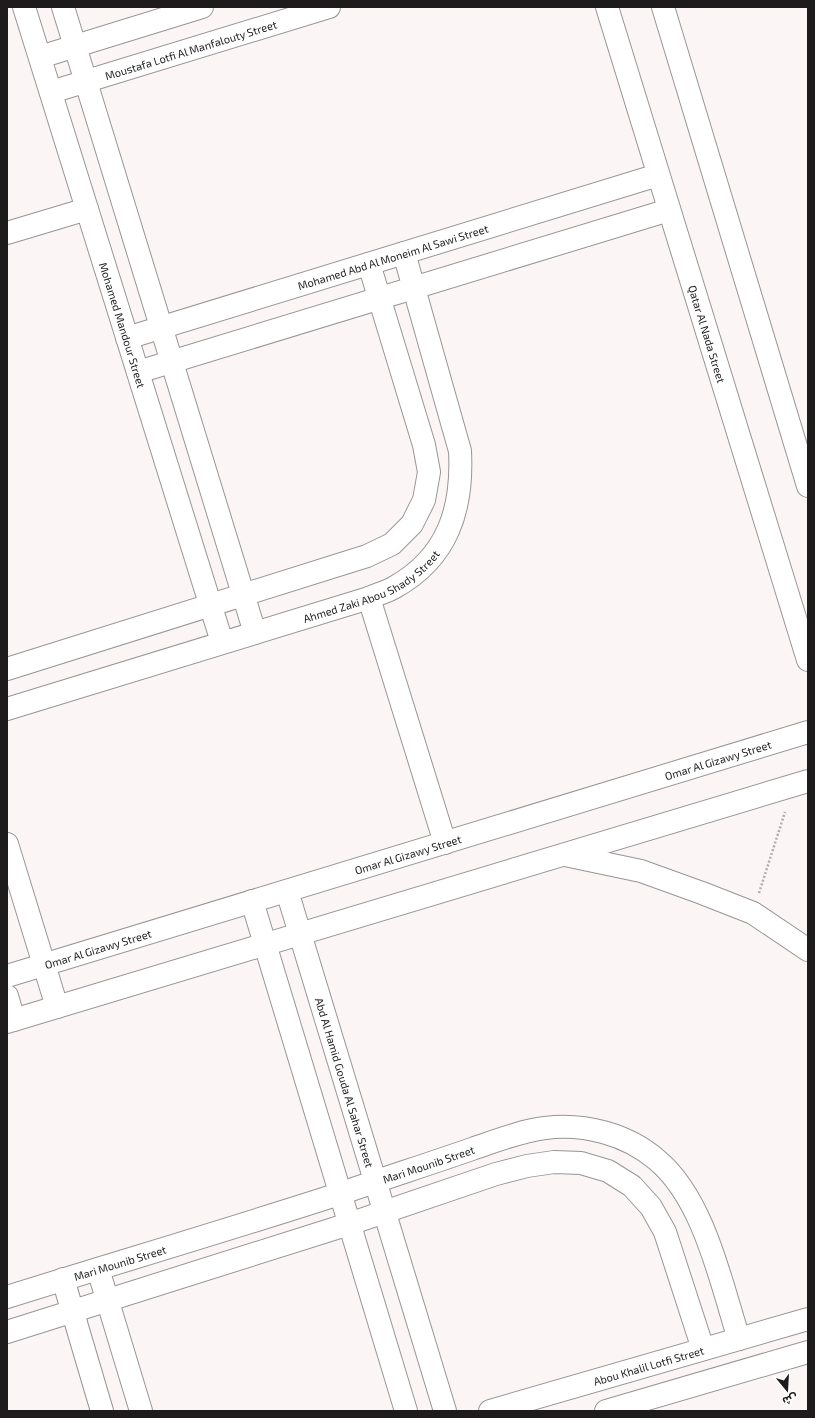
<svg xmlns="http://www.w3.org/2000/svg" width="815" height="1418" font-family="'Exo 2','Noto Sans Arabic',sans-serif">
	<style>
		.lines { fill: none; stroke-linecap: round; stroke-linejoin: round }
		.street-casing { stroke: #9a9595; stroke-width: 24 }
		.path { stroke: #b1adad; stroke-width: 2.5; stroke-dasharray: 2 2; stroke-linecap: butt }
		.street { stroke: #fff; stroke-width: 22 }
		.labels { text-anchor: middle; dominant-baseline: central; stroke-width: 3; stroke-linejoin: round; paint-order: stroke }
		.street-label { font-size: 11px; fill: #1d1b1b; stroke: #fff }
	</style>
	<rect width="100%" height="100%" fill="#fbf5f5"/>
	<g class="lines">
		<g class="street-casing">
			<g id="street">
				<path id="s1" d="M24 7 222 642"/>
				<polyline points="63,7 255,633"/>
				<path id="s2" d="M607 7 808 660"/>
				<polyline points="663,7 808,486"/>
				<polyline points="40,57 202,7"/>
				<path id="s3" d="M51 92 329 7"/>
				<polyline points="7,233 87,209"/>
				<path id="s4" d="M127 338 658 175"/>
				<polyline points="138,372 669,210"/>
				<polyline points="369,598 445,843"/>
				<polyline points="7,669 367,556 392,544 412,524 424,500 429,472 424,445 369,264"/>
				<path id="s5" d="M7 709 369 598C377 594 387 592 395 587 448 557 463 509 460 451L404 253"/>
				<polyline points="7,844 57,1007"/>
				<polyline points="565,855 641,871 702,893 753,913 808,950"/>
				<path id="s6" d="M287 891 445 1411"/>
				<polyline points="252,901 406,1411"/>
				<path id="s7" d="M7 976 808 732"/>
				<polyline points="7,996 14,1020"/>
				<polyline points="7,1022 808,781"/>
				<polyline points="98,1269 141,1411"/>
				<polyline points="63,1279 102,1411"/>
				<path id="s8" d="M7 1297C119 1262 231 1229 342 1193 385 1178 429 1164 472 1149 496 1141 520 1131 545 1128 584 1123 627 1134 657 1160 704 1199 721 1283 739 1339"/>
				<polyline points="7,1332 349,1224 496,1174 527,1166 554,1162 581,1163 608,1171 632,1186 651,1207 665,1232 703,1349"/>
				<path id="s9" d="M490 1411 808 1319"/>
				<polyline points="606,1411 808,1352"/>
			</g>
		</g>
		<polyline class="path" points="759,893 785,812"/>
		<use href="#street" class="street"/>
	</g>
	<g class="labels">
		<g class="street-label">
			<text stroke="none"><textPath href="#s3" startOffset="146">Moustafa Lotfi Al Manfalouty Street</textPath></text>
			<text stroke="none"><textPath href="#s4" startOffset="278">Mohamed Abd Al Moneim Al Sawi Street</textPath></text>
			<text stroke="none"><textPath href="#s1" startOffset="333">Mohamed Mandour Street</textPath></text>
			<text stroke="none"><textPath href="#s2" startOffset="342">Qatar Al Nada Street</textPath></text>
			<text stroke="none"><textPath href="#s5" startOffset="386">Ahmed Zaki Abou Shady Street</textPath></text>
			<text stroke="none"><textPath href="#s7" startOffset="743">Omar Al Gizawy Street</textPath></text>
			<text stroke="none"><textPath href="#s7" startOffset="419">Omar Al Gizawy Street</textPath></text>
			<text stroke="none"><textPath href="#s7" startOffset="95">Omar Al Gizawy Street</textPath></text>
			<text stroke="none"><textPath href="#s6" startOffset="200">Abd Al Hamid Gouda Al Sahar Street</textPath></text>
			<text stroke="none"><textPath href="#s8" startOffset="442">Mari Mounib Street</textPath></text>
			<text stroke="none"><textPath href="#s8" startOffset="118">Mari Mounib Street</textPath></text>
			<text stroke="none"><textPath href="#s9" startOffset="165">Abou Khalil Lotfi Street</textPath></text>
		</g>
	</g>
	<rect width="815" height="1418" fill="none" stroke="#1d1b1b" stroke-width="16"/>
	<g transform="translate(787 1390) rotate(162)" stroke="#ffffff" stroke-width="3" paint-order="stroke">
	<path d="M0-3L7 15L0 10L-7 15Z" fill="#1d1b1b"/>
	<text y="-6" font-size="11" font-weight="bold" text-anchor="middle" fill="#1d1b1b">ش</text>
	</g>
</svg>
